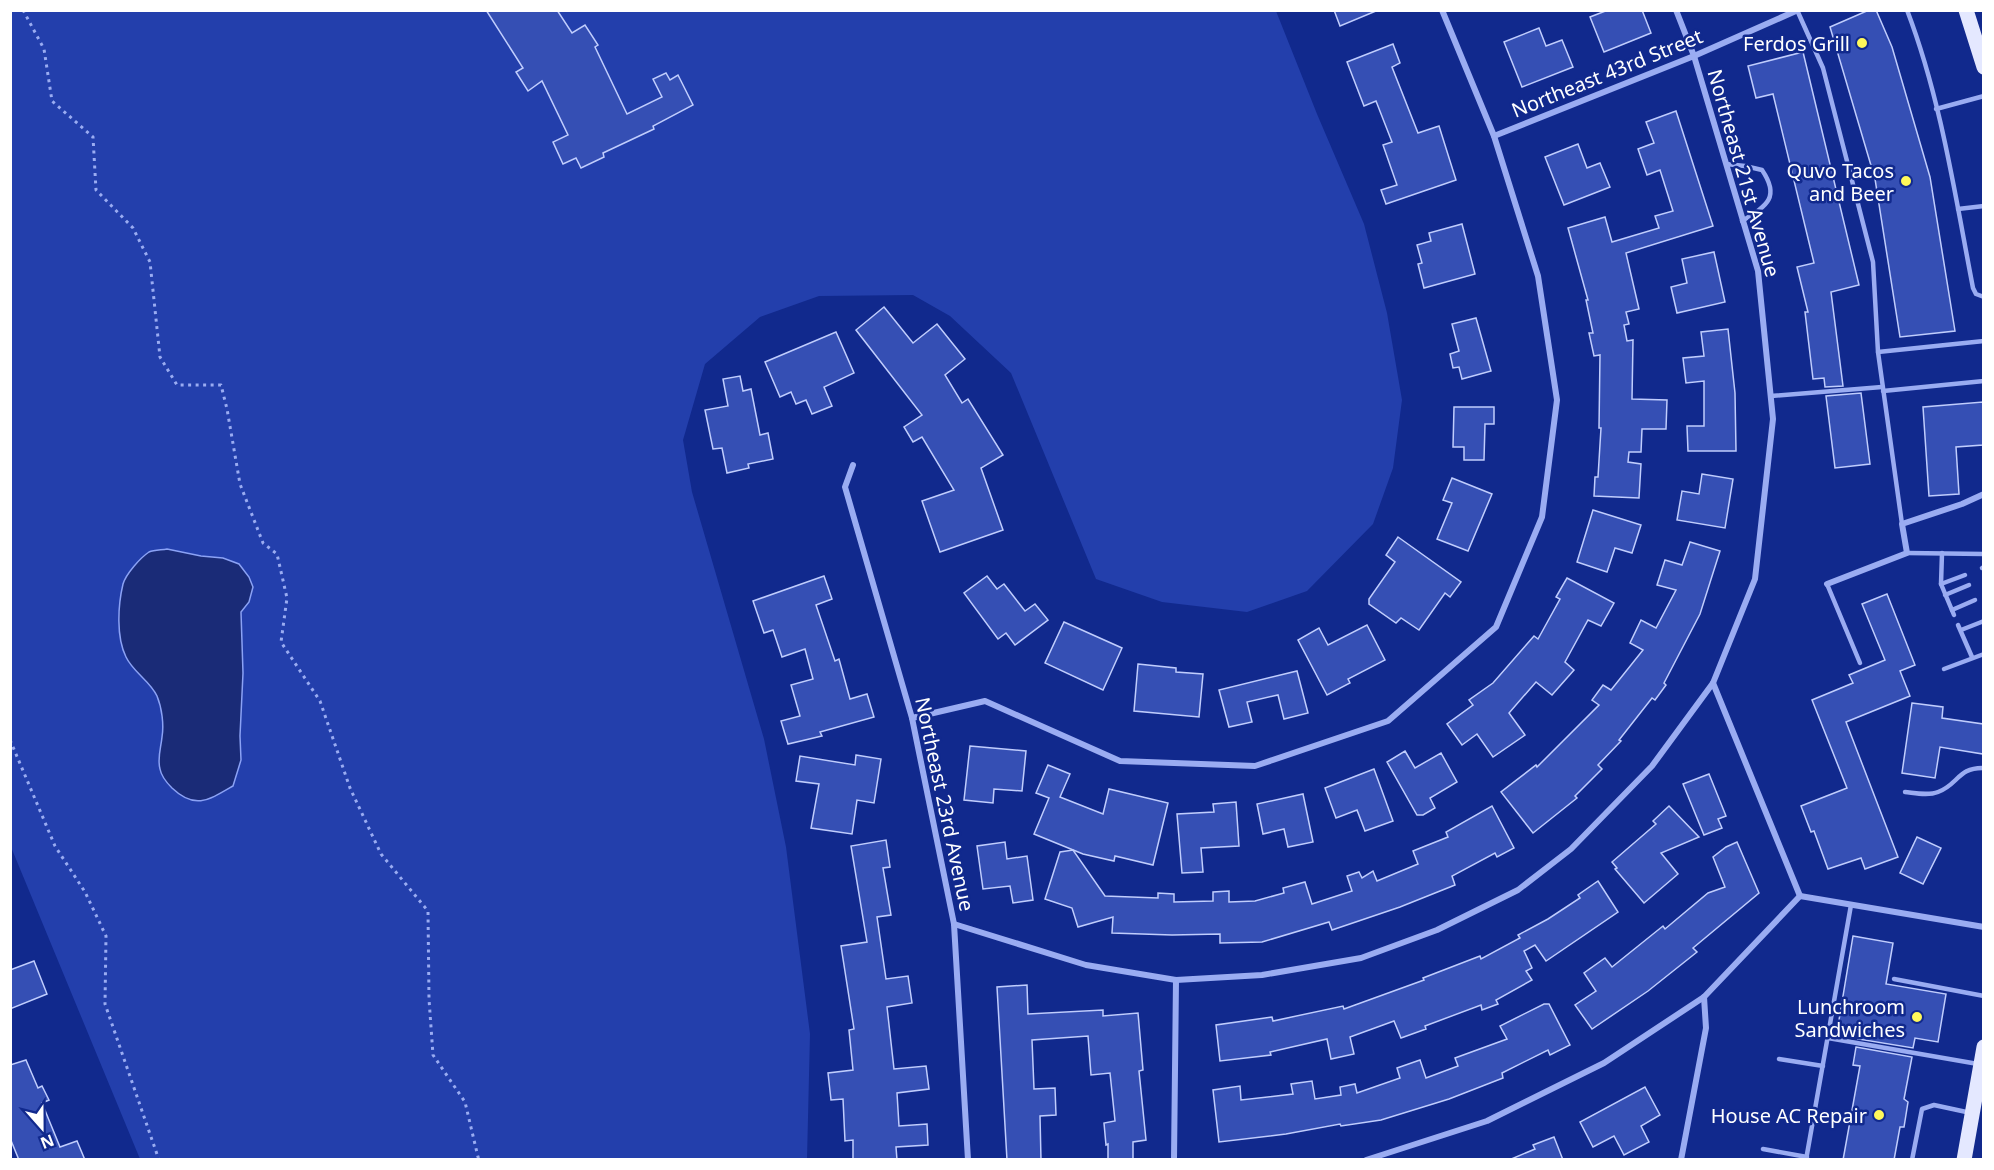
<svg xmlns="http://www.w3.org/2000/svg" width="1994" height="1170" font-family="'Noto Sans',sans-serif">
	<style>
		.green { fill: #233fac }
		.water { fill: #1a2b77; stroke: #8ba2f5; stroke-width: 1.5 }
		.building { fill: #354fb4; stroke: #c0cdfd; stroke-width: 1.5 }
		.lines { fill: none; stroke-linecap: round; stroke-linejoin: round }
		.path { stroke: #9aacf2; stroke-width: 3; stroke-dasharray: 3 4.5; stroke-linecap: butt }
		.lane { stroke: #9aacf2; stroke-width: 4.5 }
		.street { stroke: #9aacf2; stroke-width: 6 }
		.primary { stroke: #e4e8ff; stroke-width: 15 }
		.poi-dot { fill: #fff85a; stroke: #11298d; stroke-width: 2 }
		.labels { text-anchor: middle; dominant-baseline: central; stroke-width: 5; stroke-linejoin: round; paint-order: stroke }
		.poi-label { font-size: 20px; fill: #fff; stroke: #11298d; text-anchor: end }
		.street-label { font-size: 20px; fill: #fff; stroke: #11298d }
	</style>
	<rect width="100%" height="100%" fill="#11298d"/>
	<polygon class="green" points="10,11 1276,11 1317,114 1364,224 1387,313 1402,400 1393,468 1373,524 1307,591 1247,612 1162,602 1096,579 1011,373 950,316 913,295 819,296 760,317 705,364 683,440 692,492 764,739 786,847 810,1034 807,1159 140,1159 11,847"/>
	<path class="water" d="M167 549 201 556 223 558 239 564 249 577 253 587 249 602 241 612 243 673 240 736 241 760 233 786C209 800 195 810 172 788 167 783 161 775 160 769 157 758 161 748 162 737 164 725 162 708 157 696 150 681 133 672 126 657 116 637 118 605 123 584 126 574 140 558 149 552 154 550 162 550 167 549Z"/>
	<g class="building">
		<polygon points="486,10 557,10 572,33 585,25 598,45 595,47 627,114 662,97 653,79 666,73 670,80 678,75 693,105 653,126 654,129 603,153 604,157 581,168 576,158 563,164 553,142 568,135 542,81 528,91 516,72 523,68"/>
		<polygon points="1334,10 1376,10 1376,11 1340,26"/>
		<polygon points="1608,10 1642,10 1651,33 1604,52 1590,17"/>
		<polygon points="1869,10 1876,10 1892,47 1930,177 1955,331 1900,337 1875,179 1830,27"/>
		<polygon points="1539,28 1546,46 1562,40 1573,67 1522,87 1504,42"/>
		<polygon points="1393,44 1400,63 1392,67 1418,133 1439,126 1456,180 1386,204 1381,190 1397,185 1383,145 1392,142 1376,101 1364,106 1347,62"/>
		<polygon points="1803,52 1859,285 1831,292 1843,386 1825,387 1824,378 1813,379 1805,312 1808,312 1797,267 1814,263 1773,94 1756,98 1748,66"/>
		<polygon points="1676,111 1713,226 1626,253 1639,309 1626,312 1629,324 1624,325 1627,341 1633,340 1632,399 1667,400 1666,429 1642,429 1641,452 1629,452 1628,462 1641,464 1639,498 1594,496 1595,477 1598,477 1601,428 1599,428 1600,355 1594,356 1589,333 1593,333 1586,300 1588,300 1568,228 1605,217 1612,242 1659,228 1655,216 1673,211 1660,170 1647,175 1638,149 1654,143 1646,122"/>
		<polygon points="1578,144 1587,168 1600,163 1610,187 1564,205 1545,157"/>
		<polygon points="1462,224 1475,274 1424,288 1418,264 1422,263 1417,245 1431,241 1429,233"/>
		<polygon points="1714,252 1725,302 1677,313 1671,287 1687,283 1682,259"/>
		<polygon points="884,307 913,343 937,324 965,359 945,375 962,403 968,399 1003,455 981,468 1003,530 940,552 922,501 954,490 922,437 913,442 904,427 922,415 856,330"/>
		<polygon points="1476,318 1491,371 1462,379 1459,367 1453,368 1450,354 1459,351 1452,324"/>
		<polygon points="1728,329 1735,393 1736,451 1688,451 1687,426 1704,426 1704,381 1686,383 1683,358 1704,356 1701,332"/>
		<polygon points="836,332 854,373 824,387 832,406 812,414 806,400 796,404 791,392 780,397 765,362"/>
		<polygon points="740,376 743,391 751,389 760,435 768,433 773,459 748,464 749,468 727,473 722,448 713,449 705,410 728,406 723,379"/>
		<polygon points="1861,393 1870,464 1835,468 1826,396"/>
		<polygon points="1983,402 1983,445 1956,447 1959,494 1929,496 1923,407"/>
		<polygon points="1454,407 1494,407 1494,424 1485,424 1484,460 1464,460 1464,447 1453,447"/>
		<polygon points="1702,474 1733,479 1725,528 1677,520 1682,491 1699,494"/>
		<polygon points="1452,478 1492,494 1468,551 1437,539 1452,503 1443,500"/>
		<polygon points="1593,510 1641,525 1632,553 1615,548 1607,572 1577,562"/>
		<polygon points="1398,537 1461,582 1450,597 1445,593 1419,630 1401,618 1396,623 1369,604 1369,599 1395,562 1386,555"/>
		<polygon points="1690,542 1720,551 1700,614 1664,683 1666,685 1655,700 1652,698 1619,740 1621,741 1598,765 1602,769 1575,796 1577,798 1533,833 1501,792 1536,765 1537,767 1599,705 1592,700 1603,685 1611,690 1643,650 1630,643 1641,620 1656,628 1676,590 1657,585 1665,560 1682,565"/>
		<polygon points="824,576 832,599 816,605 835,661 839,659 850,699 867,694 874,717 820,732 822,736 788,744 781,721 800,716 791,685 813,679 805,649 782,657 773,630 764,633 753,601"/>
		<polygon points="987,576 997,589 1004,584 1025,611 1035,604 1048,620 1015,645 1006,633 998,639 964,593"/>
		<polygon points="1567,578 1614,603 1601,626 1588,620 1565,662 1574,670 1552,695 1536,682 1509,713 1525,735 1493,757 1477,734 1462,745 1447,724 1473,705 1469,700 1493,683 1534,636 1538,639 1560,599 1556,597"/>
		<polygon points="1887,594 1915,665 1900,671 1910,696 1846,722 1898,857 1865,869 1861,858 1828,869 1814,831 1811,832 1801,806 1847,788 1812,700 1853,683 1849,675 1885,660 1862,604"/>
		<polygon points="1064,622 1122,648 1103,690 1045,663"/>
		<polygon points="1367,625 1385,660 1348,679 1350,683 1327,695 1298,640 1319,628 1328,645"/>
		<polygon points="1138,664 1176,668 1176,672 1203,674 1199,717 1134,711"/>
		<polygon points="1297,671 1308,713 1284,719 1278,695 1247,702 1252,722 1229,727 1219,690"/>
		<polygon points="1912,703 1943,707 1942,718 1983,724 1983,754 1940,747 1935,778 1902,773"/>
		<polygon points="970,746 1026,751 1022,791 994,789 993,803 964,800"/>
		<polygon points="1405,751 1415,768 1441,753 1457,782 1430,798 1435,808 1423,815 1417,815 1387,762"/>
		<polygon points="856,755 881,759 874,803 857,800 852,834 811,828 819,784 796,781 800,756 855,765"/>
		<polygon points="1048,765 1070,774 1060,797 1103,814 1109,789 1168,803 1153,865 1115,856 1114,861 1083,854 1034,834 1049,798 1036,793"/>
		<polygon points="1374,769 1393,821 1365,831 1357,810 1336,818 1325,788"/>
		<polygon points="1709,774 1726,816 1718,819 1722,828 1704,835 1683,784"/>
		<polygon points="1303,794 1313,842 1288,847 1284,829 1263,834 1257,804"/>
		<polygon points="1236,802 1239,846 1201,848 1203,872 1182,873 1177,814 1214,812 1213,804"/>
		<polygon points="1492,806 1514,848 1497,857 1495,853 1452,876 1455,885 1400,907 1332,930 1329,922 1262,942 1220,943 1220,934 1172,935 1112,933 1113,917 1078,927 1072,908 1045,899 1060,852 1073,850 1105,896 1158,898 1158,893 1174,894 1174,902 1213,901 1213,892 1229,891 1229,902 1255,901 1284,893 1283,888 1305,882 1312,904 1352,891 1347,876 1359,872 1362,878 1373,871 1377,881 1418,864 1413,851 1448,837 1446,832"/>
		<polygon points="1669,806 1699,837 1661,853 1678,874 1644,903 1615,869 1617,868 1612,862 1656,824 1653,821"/>
		<polygon points="1917,837 1941,848 1923,884 1900,873"/>
		<polygon points="886,840 890,867 883,868 891,915 877,917 886,979 908,976 912,1003 887,1007 894,1069 926,1066 929,1089 897,1093 899,1126 927,1124 928,1145 896,1147 897,1160 853,1160 853,1140 845,1141 843,1099 831,1100 828,1073 853,1070 849,1030 854,1029 841,946 867,942 851,846"/>
		<polygon points="1005,842 1007,859 1027,856 1033,900 1013,903 1010,886 983,889 977,846"/>
		<polygon points="1737,842 1759,893 1693,948 1697,952 1648,991 1592,1029 1575,1005 1596,991 1584,973 1605,958 1612,967 1663,926 1665,929 1708,893 1725,887 1713,857 1726,847"/>
		<polygon points="1598,881 1618,912 1546,961 1535,945 1524,951 1532,968 1526,971 1532,980 1496,1000 1498,1004 1482,1010 1481,1005 1425,1026 1426,1029 1401,1038 1394,1021 1350,1037 1354,1054 1331,1059 1327,1039 1270,1052 1271,1055 1220,1061 1216,1025 1272,1017 1273,1021 1343,1006 1344,1009 1424,980 1423,978 1480,956 1481,959 1520,938 1518,935 1548,919 1580,898 1578,895"/>
		<polygon points="1853,936 1893,943 1886,984 1946,994 1938,1042 1915,1038 1913,1048 1858,1039 1860,1029 1838,1026"/>
		<polygon points="34,961 47,994 10,1009 10,970"/>
		<polygon points="1027,985 1028,1014 1103,1010 1103,1016 1138,1013 1143,1070 1139,1071 1146,1140 1133,1142 1133,1160 1108,1160 1108,1144 1106,1145 1104,1123 1115,1121 1110,1073 1091,1075 1088,1036 1032,1040 1034,1089 1055,1088 1056,1115 1040,1116 1041,1160 1007,1160 997,987"/>
		<polygon points="1544,1004 1549,1004 1570,1045 1550,1055 1548,1050 1502,1073 1503,1078 1449,1099 1381,1120 1341,1126 1340,1124 1286,1134 1219,1142 1213,1090 1240,1086 1241,1100 1293,1094 1291,1084 1312,1081 1315,1099 1341,1095 1340,1087 1355,1084 1357,1093 1400,1078 1397,1068 1420,1060 1426,1078 1458,1066 1455,1058 1507,1039 1500,1026"/>
		<polygon points="1856,1047 1912,1057 1904,1099 1908,1102 1904,1127 1900,1127 1894,1160 1843,1160 1860,1066 1853,1065"/>
		<polygon points="26,1060 38,1088 42,1086 49,1100 42,1103 60,1147 77,1141 85,1160 19,1160 10,1138 10,1065"/>
		<polygon points="1645,1087 1660,1115 1641,1126 1649,1142 1624,1155 1614,1136 1593,1147 1580,1122"/>
		<polygon points="1554,1137 1563,1160 1509,1160 1535,1149 1533,1145"/>
	</g>
	<g class="lines">
		<g class="path">
			<polyline points="23,10 44,49 52,101 93,137 96,190 133,228 150,262 160,357 177,385 221,385 227,409 240,484 263,543 277,554 287,598 281,642 320,701 350,788 381,854 428,911 429,999 433,1055 465,1102 478,1157 481,1160"/>
			<polyline points="10,740 55,846 85,892 106,936 105,1004 159,1160"/>
			<polyline points="539,1160 543,1160"/>
		</g>
		<g class="lane">
			<polyline points="1797,10 1823,68 1873,262 1878,352 1902,524"/>
			<path d="M1907 10C1941 99 1955 195 1973 288L1976 294 1984 297"/>
			<polyline points="1936,109 1984,96"/>
			<path d="M1726 164 1745 166 1762 170C1781 198 1766 206 1742 221"/>
			<polyline points="1958,209 1984,206"/>
			<polyline points="1878,352 1984,341"/>
			<polyline points="1883,391 1984,381"/>
			<polyline points="1771,396 1882,387"/>
			<polyline points="1907,553 1984,554"/>
			<polyline points="1942,553 1941,584 1954,615"/>
			<polyline points="1982,568 1984,567"/>
			<polyline points="1827,584 1860,663"/>
			<polyline points="1941,584 1965,575"/>
			<polyline points="1945,595 1969,585"/>
			<polyline points="1952,610 1975,600"/>
			<polyline points="1958,625 1972,657"/>
			<polyline points="1961,630 1984,621"/>
			<polyline points="1944,669 1984,654"/>
			<path d="M1905 792C1915 793 1928 796 1938 792 1958 785 1958 767 1984 768"/>
			<polyline points="1894,979 1984,996"/>
			<polyline points="1828,1038 1978,1064"/>
			<polyline points="1779,1059 1823,1066"/>
			<polyline points="1763,1149 1807,1157"/>
			<polyline points="1806,1160 1851,905"/>
			<polyline points="1912,1160 1922,1109 1934,1105 1971,1113"/>
		</g>
		<g class="street">
			<polyline points="1676,10 1694,56 1758,271 1773,419 1755,579 1713,683 1800,896"/>
			<polyline points="1494,136 1694,56 1798,10"/>
			<polyline points="853,465 845,487 912,718 954,924 968,1160"/>
			<polyline points="1827,584 1907,553 1902,524 1962,504 1984,494"/>
			<polyline points="912,718 985,701 1120,761 1255,766 1388,721 1496,627 1542,517 1557,400 1538,276 1494,136 1442,10"/>
			<polyline points="1800,896 1984,927"/>
			<polyline points="954,924 1086,965 1176,980 1262,975 1361,958 1437,930 1518,890 1571,849 1652,766 1713,683"/>
			<polyline points="1174,1160 1176,980"/>
			<polyline points="1366,1160 1487,1121 1604,1063 1704,997 1800,896"/>
			<polyline points="1681,1160 1706,1028 1704,997"/>
		</g>
		<g class="primary">
			<polyline points="1966,10 1984,67"/>
			<polyline points="1964,1160 1984,1047"/>
		</g>
	</g>
	<g class="poi-dot">
		<circle cx="1862" cy="43" r="6"/>
		<circle cx="1906" cy="181" r="6"/>
		<circle cx="1917" cy="1017" r="6"/>
		<circle cx="1879" cy="1115" r="6"/>
	</g>
	<g class="labels">
		<g class="poi-label">
			<text x="1850" y="43">Ferdos Grill</text>
			<text x="1894" y="170">Quvo Tacos<tspan x="1894" dy="23">and Beer</tspan></text>
			<text x="1905" y="1006">Lunchroom<tspan x="1905" dy="23">Sandwiches</tspan></text>
			<text x="1867" y="1115">House AC Repair</text>
		</g>
		<g class="street-label">
			<text transform="translate(1607 73) rotate(-22)">Northeast 43rd Street</text>
			<text transform="translate(1744 173) rotate(74)">Northeast 21st Avenue</text>
			<text transform="translate(945 804) rotate(78)">Northeast 23rd Avenue</text>
		</g>
	</g>
	<rect width="1994" height="1170" fill="none" stroke="#ffffff" stroke-width="24"/>
	<g transform="translate(42 1128) rotate(159)" stroke="#11298d" stroke-width="4.5" paint-order="stroke">
	<path d="M0-4.5L10 22L0 15L-10 22Z" fill="#ffffff"/>
	<text y="-9" font-size="16" font-weight="bold" text-anchor="middle" fill="#ffffff">N</text>
	</g>
</svg>
